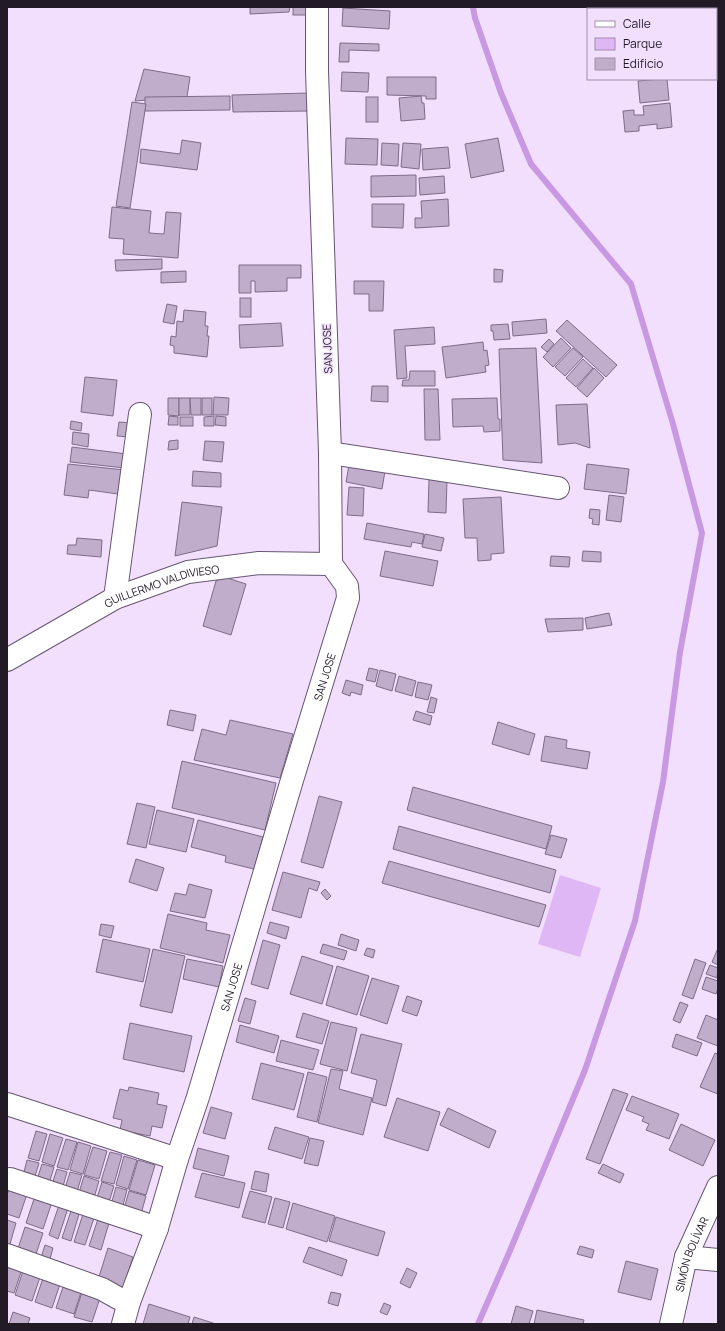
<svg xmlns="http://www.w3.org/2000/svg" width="725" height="1331" font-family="Manrope,sans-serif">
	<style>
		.green { fill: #dfb7f5 }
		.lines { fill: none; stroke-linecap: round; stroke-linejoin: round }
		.stream { stroke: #c899e2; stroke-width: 6 }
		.building { fill: #c0adcb; stroke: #7d6c87 }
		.minor-casing { stroke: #665670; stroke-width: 24 }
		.minor { stroke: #fff; stroke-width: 22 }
		.labels { text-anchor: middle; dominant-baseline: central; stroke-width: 3; stroke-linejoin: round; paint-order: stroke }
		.street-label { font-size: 11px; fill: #221b26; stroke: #f2defd }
	</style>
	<rect width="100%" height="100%" fill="#f2defd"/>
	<polygon class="green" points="560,875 601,888 580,957 538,944"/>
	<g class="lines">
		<polyline class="stream" points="473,7 475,18 501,93 531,164 631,284 673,424 702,533 680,652 663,782 635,921 585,1070 509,1253 478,1324"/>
	</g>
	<g class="building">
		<polygon points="250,7 290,7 289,12 250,14"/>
		<rect x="293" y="7" width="19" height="8"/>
		<rect x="625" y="7" width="40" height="2"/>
		<polygon points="343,8 390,11 389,29 342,26"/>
		<polygon points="340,43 379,44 379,51 349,50 349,62 339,62"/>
		<polygon points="144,69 190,77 187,97 135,101"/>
		<polygon points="342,72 369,73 368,92 341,91"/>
		<polygon points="387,77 436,77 436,99 426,99 426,96 387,95"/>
		<polygon points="661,79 667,79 669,100 640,103 638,81"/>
		<polygon points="309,93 309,111 233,112 232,95"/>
		<polygon points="230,96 230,110 145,111 145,97"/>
		<polygon points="421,96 422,103 424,103 425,119 401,121 399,98"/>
		<rect x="366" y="97" width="12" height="25"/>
		<polygon points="132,102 146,104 130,208 116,206"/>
		<polygon points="670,103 672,127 657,129 657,124 639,126 639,131 625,132 623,111 634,110 634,115 644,115 643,106"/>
		<polygon points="346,138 378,139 377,165 345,164"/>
		<polygon points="498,138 504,171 471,178 465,144"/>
		<polygon points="182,140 201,143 197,170 140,163 141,149 180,154"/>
		<polygon points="382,143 399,144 398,166 381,165"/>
		<polygon points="403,143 421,144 419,169 401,167"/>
		<polygon points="448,147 450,168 423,170 422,149"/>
		<polygon points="416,175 416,196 371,197 371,176"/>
		<polygon points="444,176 445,193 420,195 419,178"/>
		<polygon points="448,199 449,226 415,228 415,218 422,218 421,201"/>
		<polygon points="372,204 404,204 403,228 372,227"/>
		<polygon points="112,207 151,211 149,233 164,234 166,212 181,213 178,258 123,254 124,239 109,238"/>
		<polygon points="162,259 162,269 116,271 115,260"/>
		<polygon points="239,265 301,265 301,278 287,278 287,291 255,292 255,281 251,281 251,293 239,293"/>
		<polygon points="494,269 503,270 502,282 494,282"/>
		<polygon points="186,271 186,282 161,283 161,272"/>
		<polygon points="354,281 384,281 383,311 369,311 369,294 354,294"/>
		<rect x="240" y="298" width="11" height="19"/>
		<polygon points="167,304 177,306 174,324 163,322"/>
		<polygon points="184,310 206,312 205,326 208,326 207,336 209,336 207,357 174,353 174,346 170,345 171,336 176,337 177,321 183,322"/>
		<polygon points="546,319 547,333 513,336 512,322"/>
		<polygon points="567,320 617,365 606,377 556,331"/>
		<polygon points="281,323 283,346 240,348 239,325"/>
		<polygon points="508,324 510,339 494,340 493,331 491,331 491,325"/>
		<polygon points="434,327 435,344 405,346 407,378 397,379 394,330"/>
		<polygon points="561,338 571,348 553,367 543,357"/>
		<polygon points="549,339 554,344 547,352 541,347"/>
		<polygon points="483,342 484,351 487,350 489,365 485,366 486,372 446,378 442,347"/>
		<polygon points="536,348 542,463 503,460 499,349"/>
		<polygon points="573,348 583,357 565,376 555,367"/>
		<polygon points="583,359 593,368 576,387 566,378"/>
		<polygon points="594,368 604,378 587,397 577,388"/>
		<polygon points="410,371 435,371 435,386 402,386 403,380 409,380"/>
		<polygon points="85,377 117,380 113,416 81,412"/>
		<polygon points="372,386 388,386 388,402 371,401"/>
		<polygon points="424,389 438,389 440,440 425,440"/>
		<polygon points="214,397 229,398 228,415 213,415"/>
		<polygon points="168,398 179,398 179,416 168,415"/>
		<rect x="179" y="398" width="11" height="17"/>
		<polygon points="190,398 201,398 201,415 191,415"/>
		<rect x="202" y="398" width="10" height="17"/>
		<polygon points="497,398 498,419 500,419 500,431 484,432 483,426 453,427 452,399"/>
		<polygon points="587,404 590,448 575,443 558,445 556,405"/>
		<polygon points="169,416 178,417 178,425 168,425"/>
		<polygon points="214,416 214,426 204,426 204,417"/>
		<polygon points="216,416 226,417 226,426 215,425"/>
		<rect x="180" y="417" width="13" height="9"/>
		<polygon points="71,421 82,423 81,431 70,429"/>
		<polygon points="119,422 132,423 130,437 117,436"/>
		<polygon points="73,432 89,434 88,447 72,444"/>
		<polygon points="178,440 178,449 168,450 169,441"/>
		<polygon points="205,441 224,442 222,462 203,460"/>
		<polygon points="72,447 127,454 125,468 70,462"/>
		<polygon points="68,464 125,470 123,485 119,485 118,494 89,490 88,498 64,495"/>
		<polygon points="587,464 629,469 626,494 584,489"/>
		<polygon points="349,465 385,471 382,489 346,482"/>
		<polygon points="193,471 221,473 221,487 192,486"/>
		<polygon points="429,479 447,480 446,513 428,512"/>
		<polygon points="349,487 364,488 363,516 347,515"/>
		<polygon points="609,495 624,497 621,522 606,520"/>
		<polygon points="501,497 504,553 491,554 491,560 478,561 477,538 465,538 463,499"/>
		<polygon points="182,502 222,507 217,546 175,556"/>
		<polygon points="590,509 600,510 599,525 592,524 593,519 589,518"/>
		<polygon points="367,523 424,534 422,544 412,542 411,547 364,539"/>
		<polygon points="425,534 444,538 441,551 422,547"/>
		<polygon points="77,538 102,540 101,557 67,554 68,545 76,545"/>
		<polygon points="385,551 438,561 433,586 380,576"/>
		<polygon points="583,551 601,552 601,562 582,561"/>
		<polygon points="551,556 570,557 569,567 550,566"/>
		<polygon points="224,577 246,584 231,635 203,626 216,581"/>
		<polygon points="609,613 612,625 587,629 585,618"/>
		<polygon points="583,618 583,630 548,632 545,619"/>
		<polygon points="369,668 378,670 375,682 366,680"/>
		<polygon points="380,670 396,674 392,691 376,686"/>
		<polygon points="399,676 416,681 412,696 395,691"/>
		<polygon points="346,680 363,685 361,695 351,692 350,696 342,693"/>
		<polygon points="418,682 432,685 428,700 415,697"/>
		<polygon points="431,697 437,699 434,713 427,712"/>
		<polygon points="170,710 196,715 193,731 167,725"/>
		<polygon points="416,711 432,716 430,725 413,720"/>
		<polygon points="230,720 293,734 280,778 194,760 202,729 226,735"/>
		<polygon points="498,722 535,734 529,755 492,744"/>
		<polygon points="545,736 567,740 566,748 590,752 587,769 541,761"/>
		<polygon points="182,761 276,783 265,830 172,808"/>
		<polygon points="413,787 552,826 546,849 407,810"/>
		<polygon points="319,796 342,802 323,868 301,862"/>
		<polygon points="137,803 155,807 146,848 127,844"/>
		<polygon points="157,810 194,819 186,852 149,844"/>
		<polygon points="198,820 263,837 254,869 225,862 226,856 191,847"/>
		<polygon points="399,826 556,870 550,893 393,849"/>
		<polygon points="551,835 567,839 561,858 545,854"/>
		<polygon points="136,859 164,868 157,891 129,882"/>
		<polygon points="389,861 546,905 539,927 382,883"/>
		<polygon points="283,872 320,882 317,891 309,888 301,918 272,910"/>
		<polygon points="189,884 212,890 205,918 170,911 175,893 186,895"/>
		<polygon points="325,889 331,896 327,900 321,893"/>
		<polygon points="168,914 207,923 206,930 230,935 223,963 160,948"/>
		<polygon points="270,922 289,927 286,939 267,933"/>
		<polygon points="101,924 114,926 111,938 99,935"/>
		<polygon points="341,934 359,940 356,951 338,945"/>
		<polygon points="103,939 150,949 143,982 96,972"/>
		<polygon points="263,940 280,945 268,989 251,984"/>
		<polygon points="323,944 347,951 344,960 320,953"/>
		<polygon points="367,948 375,950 373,958 364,955"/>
		<polygon points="718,948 718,965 712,962"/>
		<polygon points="153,949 185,956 172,1013 140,1006"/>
		<polygon points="302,956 333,966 322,1004 290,994"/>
		<polygon points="187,959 223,966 219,987 183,979"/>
		<polygon points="695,959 706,963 693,999 682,995"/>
		<polygon points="710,965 718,968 717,978 706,974"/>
		<polygon points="337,966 369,976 357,1015 326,1005"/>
		<polygon points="706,977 718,981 718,988 716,994 702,989"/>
		<polygon points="372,978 399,986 387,1024 360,1015"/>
		<polygon points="407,996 422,1001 417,1016 402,1011"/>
		<polygon points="245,998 256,1001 250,1024 238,1021"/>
		<polygon points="680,1002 688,1005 680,1023 673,1020"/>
		<polygon points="303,1013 329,1021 322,1044 296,1037"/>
		<polygon points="706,1015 718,1020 718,1046 697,1038"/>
		<polygon points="331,1022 357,1028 347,1071 320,1064"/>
		<polygon points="130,1023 192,1036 184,1072 123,1059"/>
		<polygon points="240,1025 279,1036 274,1053 236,1042"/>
		<polygon points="361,1034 402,1044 386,1106 372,1102 377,1080 351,1073"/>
		<polygon points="676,1034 702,1043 697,1056 672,1047"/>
		<polygon points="281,1040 319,1050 313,1070 276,1061"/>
		<polygon points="715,1053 718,1054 718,1094 700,1087"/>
		<polygon points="261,1063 304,1074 294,1110 252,1099"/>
		<polygon points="331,1069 343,1071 339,1089 372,1098 363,1135 318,1123"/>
		<polygon points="308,1072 327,1077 317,1122 297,1117"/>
		<polygon points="129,1087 159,1093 157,1104 167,1106 162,1128 152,1126 150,1136 120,1130 122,1120 113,1118 120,1089 128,1091"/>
		<polygon points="613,1089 628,1094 600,1164 586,1159"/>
		<polygon points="632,1096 679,1114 669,1139 646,1130 649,1124 642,1121 644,1117 626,1110"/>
		<polygon points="397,1098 440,1112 428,1151 384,1137"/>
		<polygon points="211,1107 232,1113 225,1139 203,1133"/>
		<polygon points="448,1108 496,1131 489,1148 440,1125"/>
		<polygon points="681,1124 715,1140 703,1166 669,1150"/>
		<polygon points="275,1127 309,1137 302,1159 268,1149"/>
		<polygon points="36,1131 47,1134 39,1161 28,1158"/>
		<polygon points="50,1134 63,1138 54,1166 42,1162"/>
		<polygon points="310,1138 324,1141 318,1166 304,1163"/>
		<polygon points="66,1139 77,1142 68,1170 57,1167"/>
		<polygon points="78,1142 91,1146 83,1174 70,1170"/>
		<polygon points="93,1147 107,1151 99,1179 84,1175"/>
		<polygon points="198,1148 229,1156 224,1176 193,1168"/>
		<polygon points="110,1152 122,1155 114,1184 101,1181"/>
		<polygon points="124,1156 137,1160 128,1189 116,1185"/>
		<polygon points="27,1160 39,1163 33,1183 22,1180"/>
		<polygon points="138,1160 155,1165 146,1195 129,1190"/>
		<polygon points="42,1164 54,1167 48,1187 36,1183"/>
		<polygon points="603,1164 624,1174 620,1183 598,1173"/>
		<polygon points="57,1169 67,1172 62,1190 51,1187"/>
		<polygon points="255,1171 269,1174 266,1192 251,1189"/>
		<polygon points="70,1172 82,1175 76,1195 64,1192"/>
		<polygon points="202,1173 245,1183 239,1208 195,1197"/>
		<polygon points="84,1176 99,1181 93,1201 78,1196"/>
		<polygon points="102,1182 114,1186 108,1205 96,1201"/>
		<polygon points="10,1185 28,1191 19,1218 7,1214 7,1195"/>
		<polygon points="116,1187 127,1190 122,1209 111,1205"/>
		<polygon points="129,1191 146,1196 141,1214 124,1209"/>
		<polygon points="250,1191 272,1197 265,1223 242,1217"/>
		<polygon points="35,1196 52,1202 43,1229 26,1223"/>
		<polygon points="275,1198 290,1202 283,1228 268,1224"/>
		<polygon points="293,1203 335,1216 327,1242 286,1229"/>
		<polygon points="59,1205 68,1208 58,1239 49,1235"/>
		<polygon points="72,1208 80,1211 71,1241 62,1238"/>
		<polygon points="83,1214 94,1218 85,1245 74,1242"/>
		<polygon points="336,1217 385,1232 378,1256 329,1241"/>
		<polygon points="98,1219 109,1223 101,1250 89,1246"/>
		<polygon points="7,1220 16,1223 8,1251 7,1250"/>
		<polygon points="25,1227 43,1233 34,1260 16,1255"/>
		<polygon points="45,1245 53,1248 50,1259 64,1263 62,1268 40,1261"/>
		<polygon points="580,1246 594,1250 592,1258 577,1254"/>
		<polygon points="309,1247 347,1260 342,1276 303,1262"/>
		<polygon points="108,1248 133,1257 122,1291 97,1283"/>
		<polygon points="7,1261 23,1266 14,1293 7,1291"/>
		<polygon points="626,1261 658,1269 651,1300 618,1292"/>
		<polygon points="24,1268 41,1274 32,1301 15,1295"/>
		<polygon points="407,1268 417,1273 410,1288 400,1283"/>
		<polygon points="44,1275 61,1281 52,1308 35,1302"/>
		<polygon points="65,1281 83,1286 74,1314 56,1308"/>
		<polygon points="83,1289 101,1295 92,1322 74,1317"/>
		<polygon points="331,1292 341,1294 338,1306 328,1303"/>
		<polygon points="384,1303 391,1306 387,1315 380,1312"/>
		<polygon points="149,1304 190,1317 188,1324 143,1324"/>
		<polygon points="516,1306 533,1311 529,1324 511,1324"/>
		<polygon points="537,1310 584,1320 583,1324 534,1324"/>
		<polygon points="13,1312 30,1318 28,1324 9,1324"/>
		<polygon points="194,1317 216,1324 192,1324"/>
	</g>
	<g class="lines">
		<g class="minor-casing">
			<g id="minor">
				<polyline points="330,453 558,488"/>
				<polyline points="115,598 140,414"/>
				<path id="s1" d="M7 660 115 598 188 572 259 563 331 564"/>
				<polyline points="7,1104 177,1159"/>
				<polyline points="10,1179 157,1228"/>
				<polyline points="7,1255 102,1289 118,1298 129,1302"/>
				<polyline points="686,1257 718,1260"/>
				<path id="s2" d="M123 1324 129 1302 157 1228 177 1159 198 1097 292 780 348 598 347 586 331 564 330 453 317 71V7"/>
				<path id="s3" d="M671 1324 686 1257 718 1187"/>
			</g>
		</g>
		<use href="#minor" class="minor"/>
	</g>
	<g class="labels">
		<g class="street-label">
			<text transform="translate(327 349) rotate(-92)">SAN JOSE</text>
			<text stroke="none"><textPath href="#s1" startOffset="173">GUILLERMO VALDIVIESO</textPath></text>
			<text stroke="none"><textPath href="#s2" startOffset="678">SAN JOSE</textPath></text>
			<text stroke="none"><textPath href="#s2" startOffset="354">SAN JOSE</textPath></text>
			<text stroke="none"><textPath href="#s3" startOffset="73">SIMÓN BOLÍVAR</textPath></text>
		</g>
	</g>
	<rect width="725" height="1331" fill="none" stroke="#221b26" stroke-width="16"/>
	<rect x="587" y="8" width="130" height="72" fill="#f2defd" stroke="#9f90a7"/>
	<rect x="595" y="21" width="20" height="6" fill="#ffffff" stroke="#9f90a7"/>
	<text x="623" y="28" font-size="12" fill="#221b26">Calle</text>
	<rect x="595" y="38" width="20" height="12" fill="#dfb7f5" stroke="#9f90a7"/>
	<text x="623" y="48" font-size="12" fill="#221b26">Parque</text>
	<rect x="595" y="58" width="20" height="12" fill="#c0adcb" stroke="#9f90a7"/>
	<text x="623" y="68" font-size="12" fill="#221b26">Edificio</text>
</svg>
